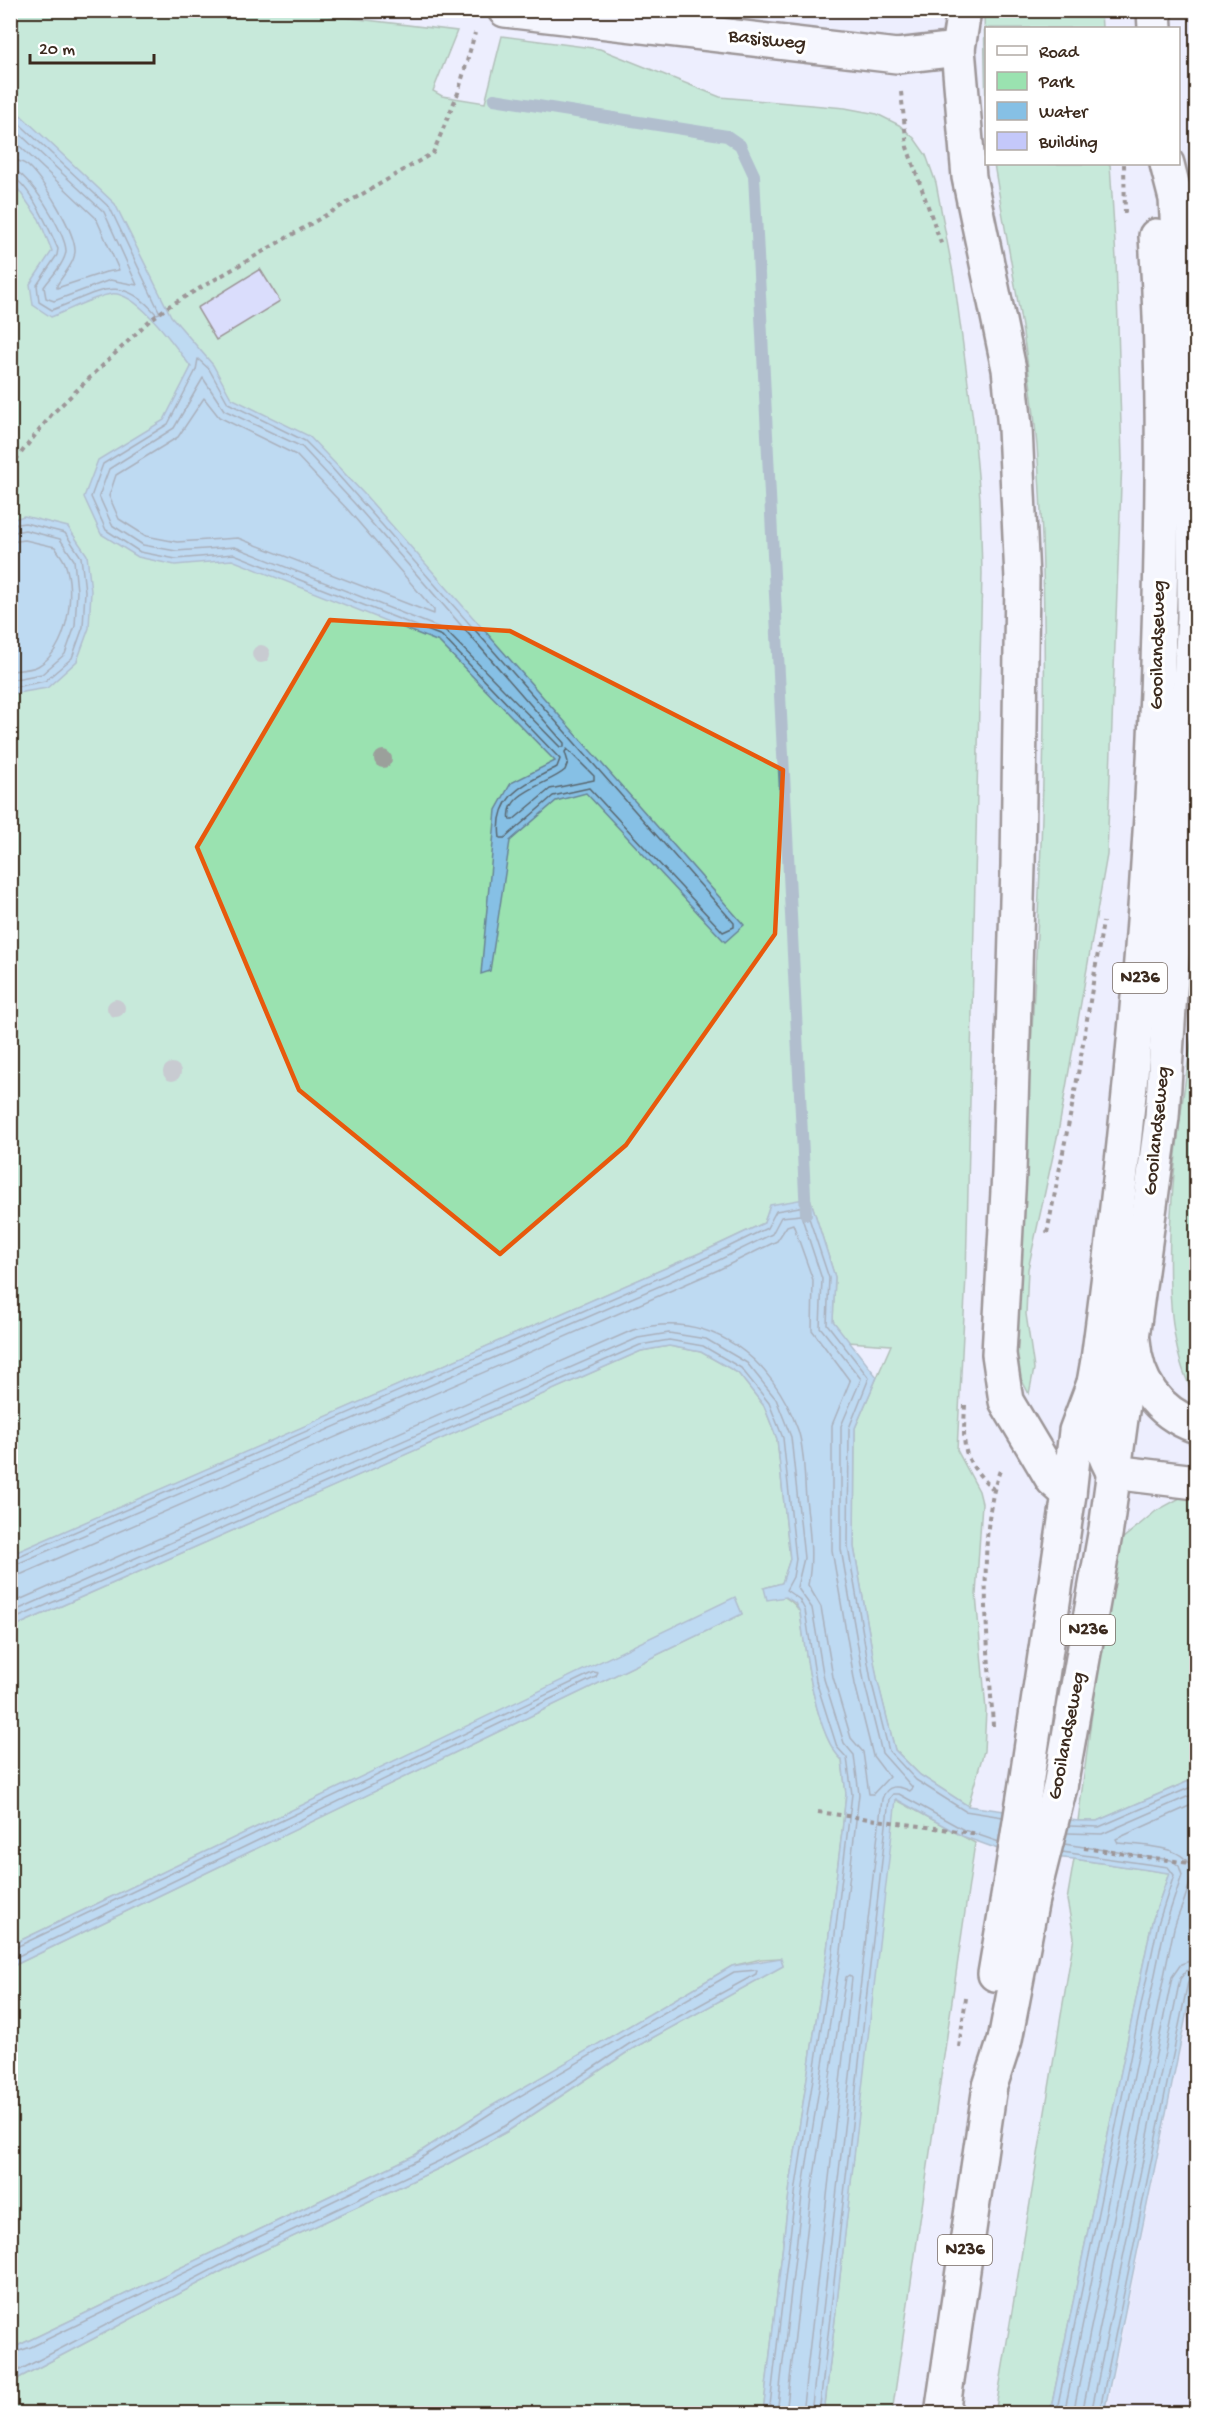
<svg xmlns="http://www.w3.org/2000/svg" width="1207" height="2424" font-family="'Gochi Hand',sans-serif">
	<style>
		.built { fill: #e1e3fd }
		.green { fill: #9ae2b0; stroke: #6a8667; stroke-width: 1.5 }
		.water { fill: #86c0e5; stroke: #688495; stroke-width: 1.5 }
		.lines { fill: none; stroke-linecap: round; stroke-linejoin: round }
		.shore { stroke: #59666e; stroke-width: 1.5 }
		.stream { stroke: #688495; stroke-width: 12 }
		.building { fill: #c4c8fa; stroke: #3b2a1e; stroke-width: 1.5 }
		.street-casing { stroke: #3b2a1e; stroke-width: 38 }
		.secondary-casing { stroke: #3b2a1e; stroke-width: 38 }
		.primary-casing { stroke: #3b2a1e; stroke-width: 38 }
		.path { stroke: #3b2a1e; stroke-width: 4; stroke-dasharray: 4.5 4.5; stroke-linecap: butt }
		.street { stroke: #fff; stroke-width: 33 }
		.secondary { stroke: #fff; stroke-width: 33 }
		.primary { stroke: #fff; stroke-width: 33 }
		.primary-bridge-casing { stroke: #3b2a1e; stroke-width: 38; stroke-linecap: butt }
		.primary-bridge { stroke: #fff; stroke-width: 33 }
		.tree { fill: #9ba09b }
		.marked { fill: none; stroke: #e8590c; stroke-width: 4.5; stroke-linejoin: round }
		.labels { text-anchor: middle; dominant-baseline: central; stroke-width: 6; stroke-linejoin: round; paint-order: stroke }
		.shield { fill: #fff; stroke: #766a62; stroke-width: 1.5 }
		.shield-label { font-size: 18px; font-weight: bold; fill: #3b2a1e }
		.street-label { font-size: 20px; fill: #3b2a1e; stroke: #fff }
	</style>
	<rect width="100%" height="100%" fill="#edeefe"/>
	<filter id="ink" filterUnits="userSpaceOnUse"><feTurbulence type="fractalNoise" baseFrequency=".0167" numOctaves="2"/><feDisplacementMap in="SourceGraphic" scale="12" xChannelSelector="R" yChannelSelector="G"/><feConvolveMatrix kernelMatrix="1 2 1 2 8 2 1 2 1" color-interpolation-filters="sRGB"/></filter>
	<g filter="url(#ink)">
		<polygon class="built" points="1196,1968 1196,2413 1106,2413 1187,2013"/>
		<g class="green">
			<polygon points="284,10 457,31 433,91 442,96 485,103 502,36 600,49 720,97 845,108 877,114 899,125 914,138 926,155 936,183 954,278 973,420 980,498 982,573 966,1276 957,1450 979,1491 982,1503 976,1595 986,1710 984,1751 968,1806 920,1775 895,1750 877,1679 854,1547 855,1428 891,1345 848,1342 833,1321 835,1277 810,1198 766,1217 764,1223 709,1249 11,1555 10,11"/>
			<polygon points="984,11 1101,11 1102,28 986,28 986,115"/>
			<path d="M994 164H1110L1116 259 1122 459 1107 855 1058 1133 1028 1269 1026 1314 1034 1369 1029 1394 1017 1371 1014 1339C1029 1052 1056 762 1039 474 1033 369 1011 267 994 164Z"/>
			<path d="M1196 1011V1397C1144 1319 1182 1103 1196 1011Z"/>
			<path d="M669 1346 701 1352 738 1373 764 1406 777 1439 790 1559 782 1583 764 1588C779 1594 792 1598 800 1612 805 1649 815 1736 842 1760L846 1794 842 1832 826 1958 790 2185 763 2413H10L11 2382 247 2258 442 2167 508 2131 632 2049 783 1966 780 1958 761 1959 732 1966 489 2108 415 2155 11 2349V1967L742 1614 735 1598 11 1945V1628L641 1351Z"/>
			<polygon points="1189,1493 1196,1493 1196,1778 1097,1821 1078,1821 1109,1582 1122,1539 1156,1511"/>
			<polygon points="895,1799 975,1843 892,2413 824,2414"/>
			<polygon points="1074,1859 1169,1873 1152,1922 1050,2413 995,2414 1074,1937 1067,1900"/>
		</g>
		<g class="water">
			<path d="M11 106 115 204 171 316 213 365 231 398 309 436 365 495 744 925 725 942 586 793 556 801 510 841 490 971 481 974 496 810 511 783 555 761 439 642 232 560 175 565 138 557 101 534 84 497 98 460 164 420 191 367C177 349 137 290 111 294 92 297 70 310 51 317L33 305 30 284 52 251 39 219 11 179Z"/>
			<polygon points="24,516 68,527 87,555 91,591 89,628 77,661 47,688 11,694 11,520"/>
			<path d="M810 1198 835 1277 833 1321 877 1377 855 1428 854 1547 877 1678 895 1750 920 1775 968 1806 1078 1821H1097L1196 1778V1968L1104 2413H1050L1152 1922 1169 1873 1074 1859 1009 1853 962 1836 896 1799 824 2413H763L790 2185 826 1958 842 1832 846 1794 842 1760C815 1736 805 1649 800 1612L795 1603 786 1597 767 1600 764 1588 782 1583 790 1559 777 1439 764 1406 738 1373 701 1352 669 1346 641 1351 11 1628 10 1555 709 1249 764 1223 770 1205Z"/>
			<polygon points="735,1597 742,1614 11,1967 11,1945"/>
			<polygon points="781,1958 783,1966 632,2049 508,2131 442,2167 247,2258 11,2382 11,2349 415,2155 488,2108 732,1966"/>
		</g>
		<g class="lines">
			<g class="shore">
				<path d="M10 115 110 208 160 313 156 314C119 271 96 294 52 310L39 302 37 285 57 255 58 249C51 233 28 179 10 177"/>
				<path d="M10 125 104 212 137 285 110 280 54 301 46 298 44 287C51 277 65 263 66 251 66 233 28 170 10 169"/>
				<path d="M10 137 96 218 119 270 106 272 57 288V285C63 275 74 264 75 252 76 232 43 180 28 166 23 162 17 160 10 160"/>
				<path d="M198 359 209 369 228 403 305 441 330 466 734 923V927L723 932 589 788 553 796 505 838H500C494 794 526 784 557 767L560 759 442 636 234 554 176 559 140 552 106 530 91 497 103 464 168 424 196 370Z"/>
				<polygon points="203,378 224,410 302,447 355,504 564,743 564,747 560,747 445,630 235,547 176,551 143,545 112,525 99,496 109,469 174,428"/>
				<polygon points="204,398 219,417 296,455 348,510 434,610 434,614 238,538 177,542 146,536 119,519 109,496 116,475 178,437"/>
				<polyline points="10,525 25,523 65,533 81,557 85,591 83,627 72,658 45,681 10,688"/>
				<polyline points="10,533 25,530 60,539 74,560 77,591 75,626 65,654 42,674 10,680"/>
				<path d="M10 542 25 540 55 547C58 552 63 558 65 563 76 593 68 649 38 666 31 670 19 670 10 671"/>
				<path d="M567 749 594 776V780L550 789 513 820H510C504 792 550 784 565 770L568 762 565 752Z"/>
				<polyline points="10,1560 712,1255 767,1228 776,1211 805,1206 829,1278 827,1324 869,1378 849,1428 848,1547 871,1680 889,1751 916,1780 965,1811 1003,1817"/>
				<path d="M10 1567 715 1262 772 1234 781 1217 801 1215 822 1279 820 1327 861 1379 841 1426V1549L864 1681 882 1753 913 1788 910 1791C898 1785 887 1784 882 1799L811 2414"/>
				<path d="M10 1576 22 1574 718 1270 777 1241 787 1226 793 1224 813 1280 812 1330 850 1381 832 1425V1550L855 1684 873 1756 889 1777 873 1794H869L863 1752 851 1738 833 1677 821 1607 808 1585C814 1555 809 1528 806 1498 804 1477 805 1451 798 1430 773 1359 711 1308 633 1330L10 1604"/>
				<polyline points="10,1613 638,1338 669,1333 706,1339 747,1363 776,1399 791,1437 804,1558 797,1587 812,1608 824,1679 844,1743 854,1755 859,1794 840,1960 803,2187 777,2414"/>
				<polyline points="10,1621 640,1345 669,1340 703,1346 741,1368 769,1403 783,1438 796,1559 793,1577 786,1590 799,1599 805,1610 816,1681 837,1747 847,1758 852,1794 832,1959 796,2186 769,2414"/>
				<polyline points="1069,1826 1099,1827 1196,1785"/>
				<polyline points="1067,1833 1102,1834 1196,1793"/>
				<polyline points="10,1950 594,1672 598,1673 596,1677 10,1960"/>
				<polyline points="10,2354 31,2347 418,2160 491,2113 734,1972 757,1970 756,1974 629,2044 505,2126 439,2161 244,2253 10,2375"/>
				<polyline points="786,2414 812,2188 846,1977 849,1975 852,1978 802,2414"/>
				<polyline points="819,2414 889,1799 893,1794 899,1794 964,1830 999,1842"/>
				<polyline points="1056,2414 1158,1924 1174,1875 1168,1867 1062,1852"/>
				<polyline points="1064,2414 1165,1926 1182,1875 1179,1866 1171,1860 1064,1844"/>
				<path d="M1073 2414 1174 1928C1179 1912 1188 1894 1191 1878 1196 1844 1140 1846 1118 1843L1116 1839 1196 1803"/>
				<polyline points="1082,2414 1172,1977 1181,1964 1196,1959"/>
				<polyline points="1091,2414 1180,1979 1186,1971 1196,1968"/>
				<polyline points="1099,2414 1188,1982 1191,1977 1196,1976"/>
			</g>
			<polyline class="stream" points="494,99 727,136 740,145 754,175 806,1214"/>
		</g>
		<polygon class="building" points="260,269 280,301 216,340 197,308"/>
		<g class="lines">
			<g class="street-casing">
				<polyline id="street" points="505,10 897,56 958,49"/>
			</g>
			<g class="secondary-casing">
				<g id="secondary">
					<polyline points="964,10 958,49 969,177 1009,369 1015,428 1022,579 1018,866 1009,1173 999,1354 1006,1401 1053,1480 1069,1494"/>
					<path d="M1133 1340C1136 1381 1157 1412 1196 1426"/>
					<path d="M1094 1383C1093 1420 1096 1439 1113 1472L1196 1482"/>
				</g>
			</g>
			<g class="primary-casing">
				<g id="primary">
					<polyline points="1154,10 1155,28"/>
					<path d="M1026 1784 1069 1494 1076 1431 1094 1383 1098 1360C1132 1107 1154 854 1160 598 1163 477 1164 357 1156 236"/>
					<polyline points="1060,1787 1106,1529 1162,1117 1194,618 1194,509 1176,199 1167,164"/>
					<polyline points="995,1974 1009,1891"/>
					<polyline points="942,2414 990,2086 1005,2040 1032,1899"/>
				</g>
			</g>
			<g class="path">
				<polyline points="901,92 907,147 942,246"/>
				<polyline points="1124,164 1125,214"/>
				<polyline points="10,467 52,414 149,321 169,306 433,153 458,93 475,33"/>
				<polyline points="1047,1233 1076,1086 1103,922"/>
				<path d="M965 1405C963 1449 961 1458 993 1489"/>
				<path d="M993 1726C989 1657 975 1531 1001 1468"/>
				<polyline points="818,1812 979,1834"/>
				<polyline points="1084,1848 1196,1864"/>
				<polyline points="959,2047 966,1998"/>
			</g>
			<use href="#street" class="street"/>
			<use href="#secondary" class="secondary"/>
			<use href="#primary" class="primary"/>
			<g class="primary-bridge-casing">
				<g id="primary-bridge">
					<polyline points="1009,1891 1026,1784"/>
					<polyline points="1032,1899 1060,1787"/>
				</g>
			</g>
			<use href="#primary-bridge" class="primary-bridge"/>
		</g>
		<g class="tree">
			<circle cx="261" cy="654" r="9"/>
			<circle cx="383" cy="759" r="9"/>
			<circle cx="116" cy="1008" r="9"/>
			<circle cx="172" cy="1072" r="9"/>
		</g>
	</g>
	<path d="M0 0H1207V2424H0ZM330 620 510 631 783 770 775 934 626 1145 500 1254 299 1090 197 847Z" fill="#edeefe" fill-opacity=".55" fill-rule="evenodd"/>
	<path class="marked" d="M330 620 510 631 783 770 775 934 626 1145 500 1254 299 1090 197 847Z"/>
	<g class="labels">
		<g class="shield">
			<rect x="1113" y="963" width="54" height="30" rx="4.5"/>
			<rect x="1061" y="1615" width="54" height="30" rx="4.5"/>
			<rect x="938" y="2235" width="54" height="30" rx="4.5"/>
		</g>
		<g class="shield-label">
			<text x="1140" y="978">N236</text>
			<text x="1088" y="1630">N236</text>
			<text x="965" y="2250">N236</text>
		</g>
		<g class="street-label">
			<text transform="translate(767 41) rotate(6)">Basisweg</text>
			<text transform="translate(1159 645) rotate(-89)">Gooilandseweg</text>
			<text transform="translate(1158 1131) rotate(-84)">Gooilandseweg</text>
			<text transform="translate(1068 1736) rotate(-79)">Gooilandseweg</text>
		</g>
	</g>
	<rect width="1207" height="2424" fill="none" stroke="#fff" stroke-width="36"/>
	<rect x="18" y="18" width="1171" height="2388" fill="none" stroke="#3b2a1e" stroke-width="2" filter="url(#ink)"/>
	<rect x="985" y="27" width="195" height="138" fill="#ffffff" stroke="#b1aaa5" stroke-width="1.5"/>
	<rect x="997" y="46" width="30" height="9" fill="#ffffff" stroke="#b1aaa5" stroke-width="1.5"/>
	<text x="1039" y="57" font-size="18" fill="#3b2a1e">Road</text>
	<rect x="997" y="72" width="30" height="18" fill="#9ae2b0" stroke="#b1aaa5" stroke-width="1.5"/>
	<text x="1039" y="87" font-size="18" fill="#3b2a1e">Park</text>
	<rect x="997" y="102" width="30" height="18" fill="#86c0e5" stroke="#b1aaa5" stroke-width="1.5"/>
	<text x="1039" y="117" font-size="18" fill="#3b2a1e">Water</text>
	<rect x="997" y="132" width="30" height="18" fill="#c4c8fa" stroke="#b1aaa5" stroke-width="1.5"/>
	<text x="1039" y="147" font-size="18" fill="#3b2a1e">Building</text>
	<path d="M30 54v9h124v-9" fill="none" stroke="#3b2a1e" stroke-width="3"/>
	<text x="39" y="54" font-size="18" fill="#3b2a1e" stroke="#ffffff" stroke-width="4.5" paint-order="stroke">20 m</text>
</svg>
